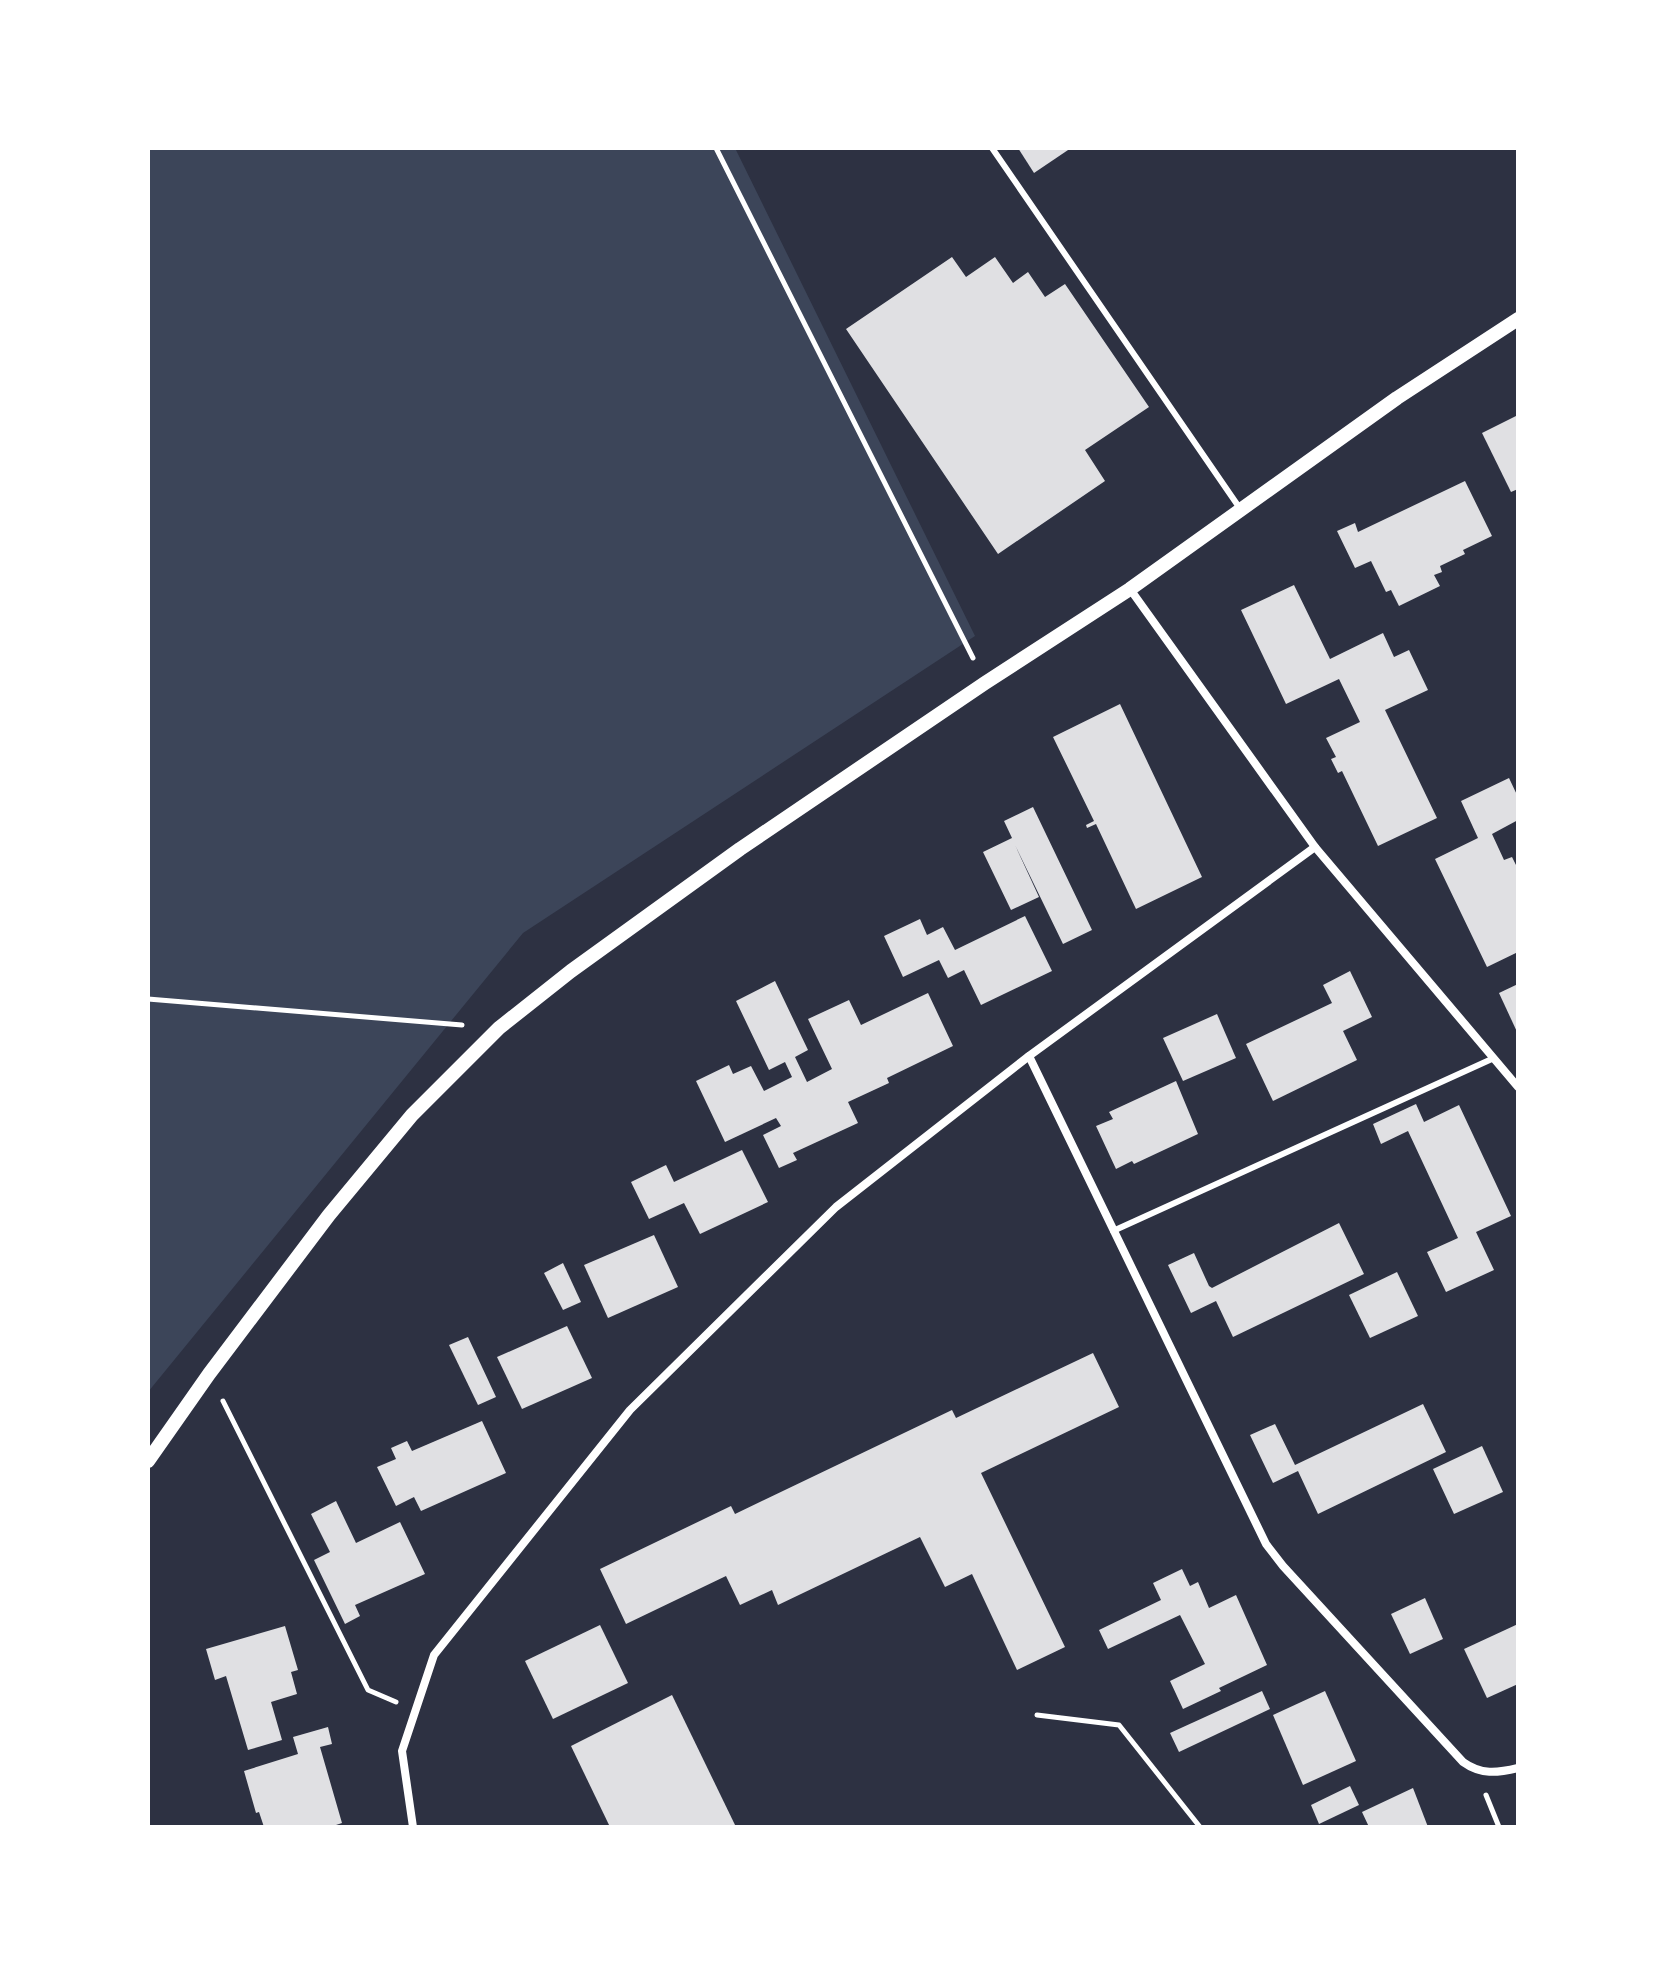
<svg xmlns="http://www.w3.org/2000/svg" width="1666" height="1975" font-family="Mulish,sans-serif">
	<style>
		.green { fill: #3c4559 }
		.building { fill: #e0e0e3 }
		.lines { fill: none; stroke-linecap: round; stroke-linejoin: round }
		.path { stroke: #fff; stroke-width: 5 }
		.service { stroke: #fff; stroke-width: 6 }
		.minor { stroke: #fff; stroke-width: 8 }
		.tertiary { stroke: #fff; stroke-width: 14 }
	</style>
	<rect width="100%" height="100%" fill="#2d3142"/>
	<polygon class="green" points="148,148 735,148 975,636 523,933 148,1392"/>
	<g class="building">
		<polygon points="1018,148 1071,148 1034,173"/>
		<polygon points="952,257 966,277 995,257 1013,283 1028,272 1045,297 1065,284 1149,407 1085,450 1105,481 998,554 846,329"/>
		<polygon points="1518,415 1518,489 1511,492 1482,433"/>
		<polygon points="1465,481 1492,536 1463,550 1465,554 1440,566 1442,572 1434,575 1440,586 1399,606 1391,590 1386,592 1371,561 1355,568 1337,531 1355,523 1358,532"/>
		<polygon points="1294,585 1330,659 1383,633 1394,657 1409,650 1428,690 1385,710 1437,818 1378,846 1342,771 1338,773 1331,759 1336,757 1326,738 1360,722 1339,679 1286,704 1241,610"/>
		<polygon points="1120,704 1202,877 1136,909 1096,824 1087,828 1086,825 1094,821 1053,737"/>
		<polygon points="1509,778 1518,797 1518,820 1492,834 1504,860 1512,857 1518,869 1518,952 1487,967 1435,859 1478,838 1461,801"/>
		<polygon points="1033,807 1092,930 1063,944 1015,845 1039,897 1011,910 983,852 1012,838 1004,821"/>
		<polygon points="1025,916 1052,971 981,1005 964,970 948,978 939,960 903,977 884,936 920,919 927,935 943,927 955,950"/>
		<polygon points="1350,971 1372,1017 1343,1031 1357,1060 1273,1101 1246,1044 1332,1003 1323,985"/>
		<polygon points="775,981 808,1050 795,1057 807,1082 832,1069 808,1019 849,1000 861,1025 928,993 953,1046 887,1078 889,1083 848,1102 858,1123 793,1153 797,1160 779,1168 763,1135 781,1126 776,1118 725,1142 696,1081 729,1065 733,1074 751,1066 764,1091 792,1077 785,1062 769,1070 736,1001"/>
		<polygon points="1518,984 1518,1034 1499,993"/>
		<polygon points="1217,1014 1236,1058 1183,1081 1163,1038"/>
		<polygon points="1176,1081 1198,1134 1134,1164 1132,1161 1116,1169 1096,1126 1113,1119 1109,1112"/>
		<polygon points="1416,1104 1424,1122 1459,1105 1511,1216 1476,1232 1494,1270 1446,1292 1427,1252 1458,1238 1408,1131 1381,1144 1373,1124"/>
		<polygon points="742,1150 768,1202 700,1234 684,1203 649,1219 631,1182 666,1165 674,1182"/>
		<polygon points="1339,1223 1364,1274 1233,1337 1216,1301 1191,1313 1168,1265 1194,1253 1209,1286 1212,1288"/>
		<polygon points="654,1235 678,1287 608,1318 584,1265"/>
		<polygon points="563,1263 581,1302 563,1310 544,1273"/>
		<polygon points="1397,1272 1418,1316 1370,1338 1349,1295"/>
		<polygon points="567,1326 592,1378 522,1409 497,1357"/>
		<polygon points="468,1337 496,1397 478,1405 449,1345"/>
		<polygon points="1093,1353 1119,1407 981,1473 1065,1647 1017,1670 972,1574 945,1587 920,1537 778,1605 772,1590 740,1605 726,1576 626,1624 600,1569 731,1506 735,1514 952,1410 956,1418"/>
		<polygon points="1423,1404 1446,1452 1318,1514 1298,1471 1273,1483 1250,1435 1275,1424 1295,1465"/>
		<polygon points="482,1421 506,1473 421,1511 414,1497 396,1506 377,1467 396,1459 391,1448 407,1441 412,1451"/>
		<polygon points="1482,1446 1503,1492 1454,1514 1433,1469"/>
		<polygon points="336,1501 356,1543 400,1522 425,1574 355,1605 360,1616 345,1624 314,1560 330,1552 311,1514"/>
		<polygon points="1182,1569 1190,1586 1198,1582 1209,1608 1236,1595 1267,1665 1219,1688 1221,1691 1183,1709 1170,1681 1205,1664 1180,1615 1108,1649 1099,1630 1161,1600 1153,1583"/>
		<polygon points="1425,1598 1443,1639 1410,1654 1391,1614"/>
		<polygon points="1518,1624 1518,1684 1487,1698 1464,1649"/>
		<polygon points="600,1625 628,1683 553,1719 525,1661"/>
		<polygon points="285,1626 298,1670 291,1672 297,1694 271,1702 282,1740 248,1750 226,1676 215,1680 206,1649"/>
		<polygon points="1262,1691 1270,1709 1179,1752 1170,1733"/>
		<polygon points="1325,1691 1356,1761 1303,1785 1273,1715"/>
		<polygon points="672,1695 736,1827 610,1827 571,1746"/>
		<polygon points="328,1727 332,1744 320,1747 342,1823 330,1827 264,1827 259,1812 256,1813 244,1771 298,1754 293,1737"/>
		<polygon points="1350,1786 1359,1805 1319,1824 1311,1805"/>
		<polygon points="1413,1788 1428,1827 1369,1827 1362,1812"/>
	</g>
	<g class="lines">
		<g class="path">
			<polyline points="716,148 973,658"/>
			<polyline points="148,999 462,1025"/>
			<polyline points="223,1401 368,1690 396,1702"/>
			<polyline points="1037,1715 1119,1725 1200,1827"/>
			<polyline points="1486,1795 1499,1827"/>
		</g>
		<g class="service">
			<polyline points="992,148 1241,510"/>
			<polyline points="1113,1231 1494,1058"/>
		</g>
		<g class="minor">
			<polyline points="1130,589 1315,847 1518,1087"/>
			<path d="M1029 1056 1266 1544 1283 1566 1463 1762C1481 1775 1497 1773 1518 1768"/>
			<polyline points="413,1827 402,1751 434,1655 630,1410 836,1207 1029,1056 1315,847"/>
		</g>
		<polyline class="tertiary" points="148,1461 209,1374 329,1215 412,1115 499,1028 571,971 740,849 985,683 1130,589 1397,398 1518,319"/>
	</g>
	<rect width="1666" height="1975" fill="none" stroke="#ffffff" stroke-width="300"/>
</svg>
